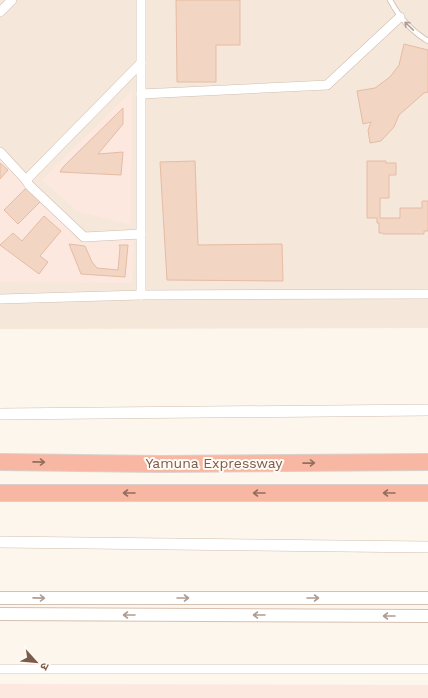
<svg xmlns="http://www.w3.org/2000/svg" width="428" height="698" font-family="'Work Sans','Noto Sans Devanagari',sans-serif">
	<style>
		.residential { fill: #f5e8da }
		.commercial { fill: #fde8e0 }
		.building { fill: #f3d5c3; stroke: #e6bba3 }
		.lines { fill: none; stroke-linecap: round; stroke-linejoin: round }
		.service-casing { stroke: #d1beb0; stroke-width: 6 }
		.minor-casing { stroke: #d1beb0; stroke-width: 10 }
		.tertiary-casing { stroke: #d1beb0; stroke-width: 12 }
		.secondary-casing { stroke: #d6c0b0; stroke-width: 14 }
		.motorway-casing { stroke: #dad1cd; stroke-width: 18 }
		.service { stroke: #fff; stroke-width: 4.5 }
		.minor { stroke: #fff; stroke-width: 9 }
		.tertiary { stroke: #fff; stroke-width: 11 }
		.secondary { stroke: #fff; stroke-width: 12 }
		.motorway { stroke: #f7b7a3; stroke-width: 16 }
		.oneway { stroke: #af9d94 }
		.oneway2 { stroke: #936e5e }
		.labels { text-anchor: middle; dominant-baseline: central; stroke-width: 4; stroke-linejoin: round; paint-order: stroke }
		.street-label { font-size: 14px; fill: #7a5c4d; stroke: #fffaf3 }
	</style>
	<rect width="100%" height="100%" fill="#fdf6ec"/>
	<polygon class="residential" points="0,0 428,0 428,328 0,329"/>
	<g class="commercial">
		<polygon points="132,91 131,225 77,211 42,180"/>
		<polygon points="0,158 43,199 80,243 134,239 132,283 2,282 0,280"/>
		<polygon points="0,684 428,685 428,698 0,698"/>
	</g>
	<g class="building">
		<polygon points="176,0 240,0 240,45 216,45 216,82 177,82"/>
		<polygon points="404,44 428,50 428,92 424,93 399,115 394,127 381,141 370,143 368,130 371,122 363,124 357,91 375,88 390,77 399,65"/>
		<polygon points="123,108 123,124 98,154 123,152 121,175 60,172 63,167"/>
		<polygon points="195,161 198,245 282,244 283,281 167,280 160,162"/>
		<polygon points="367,161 386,161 386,163 396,163 396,175 389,175 389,198 380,198 380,218 400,218 400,208 422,208 422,201 428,201 428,231 424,231 424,234 383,234 382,233 379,233 379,223 377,223 377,218 367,218"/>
		<polygon points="0,163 8,170 0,179"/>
		<polygon points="29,185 43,199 18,224 4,210"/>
		<polygon points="44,216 61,231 40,256 48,262 39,274 0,245 13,233 22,241"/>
		<polygon points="69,244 85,246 92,262 97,268 118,270 120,247 119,245 128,245 125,277 81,274"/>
	</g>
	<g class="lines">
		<g class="service-casing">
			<path id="service" d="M390 0C399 17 411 31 428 41"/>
		</g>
		<g class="minor-casing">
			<g id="minor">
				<polyline points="0,12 12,0"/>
				<polyline points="141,94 327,85 400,17"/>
				<polyline points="0,152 26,180 29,185 84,237 141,234"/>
				<polyline points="26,180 141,63"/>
				<polyline points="141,295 141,0"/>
				<polyline points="0,299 141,295 428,294"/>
				<polyline points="0,669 428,669"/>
			</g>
		</g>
		<g class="tertiary-casing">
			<g id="tertiary">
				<polyline points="0,414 428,410"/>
				<polyline points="0,542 428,547"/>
			</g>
		</g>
		<g class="secondary-casing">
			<g id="secondary">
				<polyline points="0,598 428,598"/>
				<polyline points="0,614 428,616"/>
			</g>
		</g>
		<g class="motorway-casing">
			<g id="motorway">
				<polyline points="0,462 159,464 428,462"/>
				<polyline points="0,493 428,493"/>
			</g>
		</g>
		<use href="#service" class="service"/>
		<use href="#minor" class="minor"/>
		<use href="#tertiary" class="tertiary"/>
		<use href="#secondary" class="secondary"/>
		<use href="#motorway" class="motorway"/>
	</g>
	<defs><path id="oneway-shaft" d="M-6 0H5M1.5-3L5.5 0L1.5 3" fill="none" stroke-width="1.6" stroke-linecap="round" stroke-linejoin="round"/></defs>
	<g class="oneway">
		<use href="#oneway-shaft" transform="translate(409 26) rotate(-136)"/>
		<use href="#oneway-shaft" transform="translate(39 598) rotate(1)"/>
		<use href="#oneway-shaft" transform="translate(183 598)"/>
		<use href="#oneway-shaft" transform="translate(313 598)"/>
		<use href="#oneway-shaft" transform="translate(129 615) rotate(-180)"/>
		<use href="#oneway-shaft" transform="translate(259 615) rotate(-180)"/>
		<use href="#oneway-shaft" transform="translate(389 616) rotate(-180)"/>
	</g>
	<g class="oneway2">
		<use href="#oneway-shaft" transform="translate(39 462) rotate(1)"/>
		<use href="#oneway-shaft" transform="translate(309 463) rotate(-1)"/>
		<use href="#oneway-shaft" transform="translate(129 493) rotate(180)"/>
		<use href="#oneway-shaft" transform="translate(259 493) rotate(-180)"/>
		<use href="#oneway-shaft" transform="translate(389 493) rotate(-180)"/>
	</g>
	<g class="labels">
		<g class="street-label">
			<text x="214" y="463">Yamuna Expressway</text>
		</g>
	</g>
	<g transform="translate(36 662) rotate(117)" stroke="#fffaf3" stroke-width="3" paint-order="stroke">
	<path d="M0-3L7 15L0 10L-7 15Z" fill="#7a5c4d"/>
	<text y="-6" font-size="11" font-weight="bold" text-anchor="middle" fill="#7a5c4d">उ</text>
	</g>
</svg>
